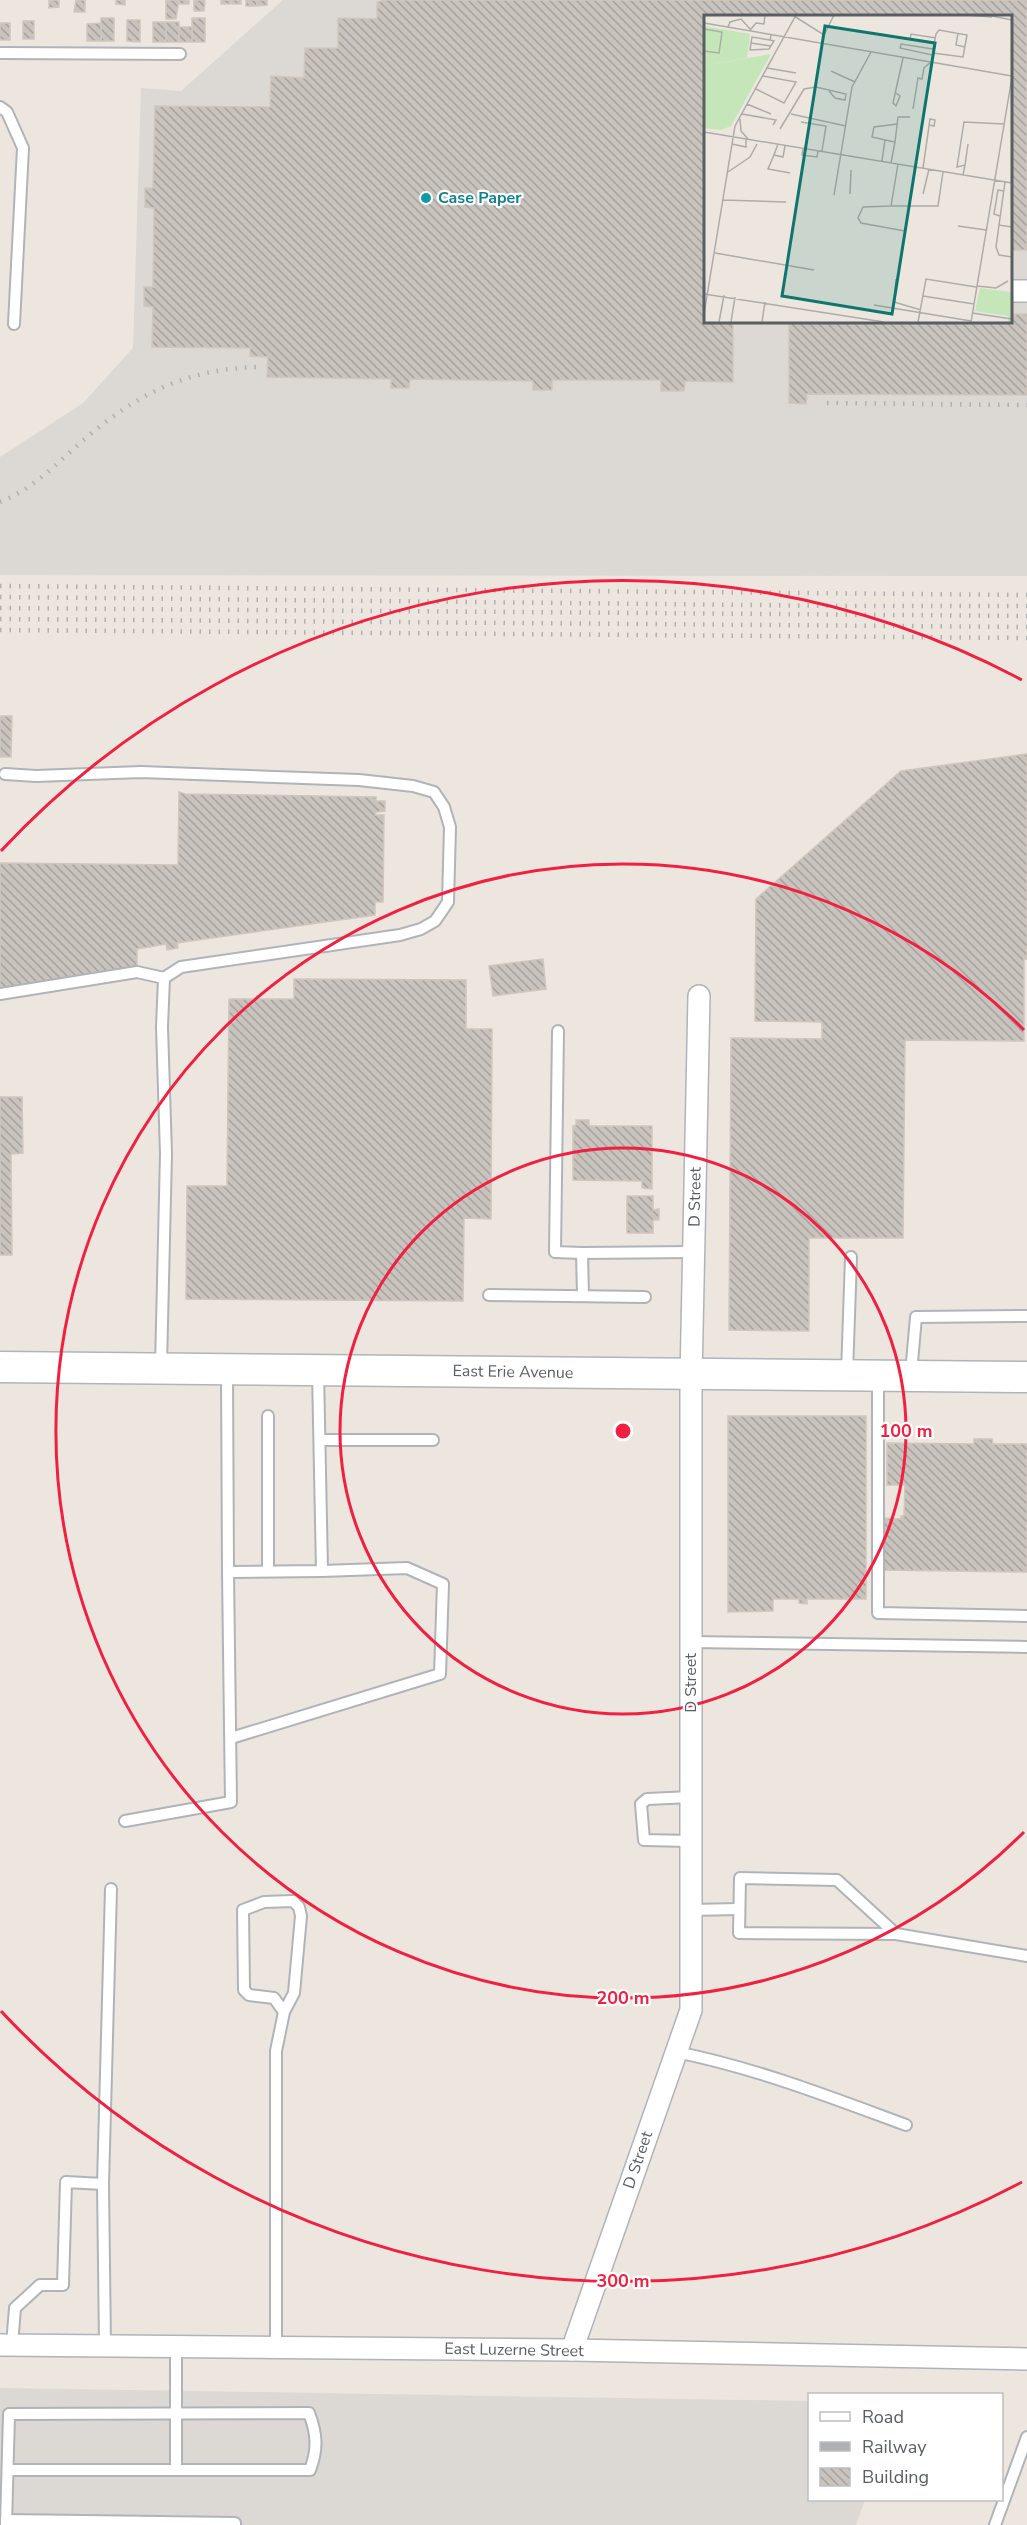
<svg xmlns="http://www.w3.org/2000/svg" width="1027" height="2525" font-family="'Nunito Sans',sans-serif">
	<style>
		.industrial { fill: #dcd8d4; fill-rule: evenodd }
		.building { fill: url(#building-back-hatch); stroke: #d1c6bd; stroke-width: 1.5 }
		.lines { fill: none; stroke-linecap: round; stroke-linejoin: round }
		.lane-casing { stroke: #b0b4b8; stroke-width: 14 }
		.street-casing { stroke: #b0b4b8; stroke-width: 24 }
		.secondary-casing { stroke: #afb5b8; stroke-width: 33 }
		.lane { stroke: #fff; stroke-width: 10 }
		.street { stroke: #fff; stroke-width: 21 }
		.secondary { stroke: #fff; stroke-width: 30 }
		.rail { stroke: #afb0b1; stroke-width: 4.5; stroke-dasharray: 1.5 8; stroke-linecap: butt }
		.ring { fill: none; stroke: #f12041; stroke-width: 3 }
		.culture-dot { fill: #0f9aa8; stroke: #fff; stroke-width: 2 }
		.labels { text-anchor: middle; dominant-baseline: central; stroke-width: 4.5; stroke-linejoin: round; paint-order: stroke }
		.culture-label { font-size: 16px; font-weight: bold; fill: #0d838f; stroke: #fff; text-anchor: start }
		.street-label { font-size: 16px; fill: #585e61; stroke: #fff }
		.inset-road { fill: none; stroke: #adaca9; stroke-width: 1.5 }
		.view { fill: #0f766e; fill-opacity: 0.15; stroke: #0f766e; stroke-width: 3 }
		.inset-edge { fill: none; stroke: #585e61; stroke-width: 3 }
		.centre { fill: #f12041; stroke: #fff; stroke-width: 3 }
		.ring-label { font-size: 18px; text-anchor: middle; font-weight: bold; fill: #f12041; stroke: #fff; stroke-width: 4.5; stroke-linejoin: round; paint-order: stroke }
	</style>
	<defs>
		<pattern id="building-back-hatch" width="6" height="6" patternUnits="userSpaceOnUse" patternTransform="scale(1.5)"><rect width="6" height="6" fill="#c9c3be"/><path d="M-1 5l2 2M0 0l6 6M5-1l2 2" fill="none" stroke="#a6a29e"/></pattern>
	</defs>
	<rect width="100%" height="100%" fill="#ece6df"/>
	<g class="industrial">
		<path d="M283 0H1027V576L0 575V457L83 403 133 348 141 88 181 91ZM706 16H1010V321H706Z"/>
		<polygon points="0,2388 809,2401 810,2500 865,2500 856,2525 0,2525"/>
	</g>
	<g class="building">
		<polygon points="49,0 59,0 59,7 49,8"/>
		<polygon points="76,0 85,0 85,12 74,12"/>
		<polygon points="116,0 125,0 125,5 116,4"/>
		<polygon points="166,0 179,0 176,19 166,19"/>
		<rect x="179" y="0" width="10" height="4"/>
		<polygon points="194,0 205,0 204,11 194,11"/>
		<polygon points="221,0 231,0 230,4 221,4"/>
		<polygon points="231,0 241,0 241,4 232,4"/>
		<rect x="246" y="0" width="11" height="6"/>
		<polygon points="257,0 267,0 267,5 257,6"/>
		<polygon points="387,0 1027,0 1027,250 1010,250 1010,16 706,16 706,321 733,321 733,382 685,381 684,391 661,391 661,380 552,380 552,390 533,390 533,381 410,379 409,388 391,388 391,379 267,377 268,357 250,356 250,348 152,347 153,307 144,306 144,287 153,287 154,208 145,207 145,188 153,188 155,106 270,107 271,76 304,78 305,48 338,48 338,18 377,19 377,2"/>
		<rect x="101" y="18" width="13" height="23"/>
		<rect x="192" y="18" width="13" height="24"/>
		<polygon points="127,20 140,20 140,42 127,41"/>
		<rect x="23" y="21" width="11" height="18"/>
		<rect x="153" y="22" width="13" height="20"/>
		<rect x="166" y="22" width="13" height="20"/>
		<rect x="0" y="23" width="10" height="17"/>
		<polygon points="101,23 101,41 87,41 87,24"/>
		<rect x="179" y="27" width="13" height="15"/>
		<polygon points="1010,314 1027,314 1027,395 807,394 806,404 789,403 789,321 1010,321"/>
		<polygon points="0,716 12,716 11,757 0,757"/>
		<polygon points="1027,754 1027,959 1024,959 1024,1041 905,1040 903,1238 809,1238 809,1331 729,1330 731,1038 822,1039 822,1022 755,1021 756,899 901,771"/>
		<polygon points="179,792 185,794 376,797 376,801 385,801 385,811 376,812 375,815 384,815 383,902 375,902 375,915 177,943 178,948 167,950 166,944 137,949 137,970 0,988 0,863 178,865"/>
		<polygon points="543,959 546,989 493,996 489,966"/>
		<polygon points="294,979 466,980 466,1029 492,1029 491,1219 464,1218 463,1301 186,1299 187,1186 227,1186 229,999 294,999"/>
		<polygon points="0,1097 22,1097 23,1153 11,1154 12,1255 0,1255"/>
		<polygon points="576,1120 589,1120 589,1126 652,1126 652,1189 642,1188 642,1181 573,1180 573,1126 576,1125"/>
		<polygon points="627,1196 653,1196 653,1210 659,1209 659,1220 653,1220 653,1233 627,1233"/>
		<polygon points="728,1416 866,1416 866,1599 807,1599 807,1604 799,1603 799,1599 773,1599 773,1611 728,1612"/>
		<polygon points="974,1439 992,1439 993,1444 1027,1444 1027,1572 883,1570 884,1518 901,1519 901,1516 904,1516 905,1485 887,1485 887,1443 974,1444"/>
	</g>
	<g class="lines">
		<g class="lane-casing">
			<g id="lane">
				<polyline points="0,53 180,54"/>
				<polyline points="0,107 7,112 23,148 14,324"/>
				<polyline points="5,774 36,776 141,772 359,780 413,786 434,792 444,807 450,827 448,902 435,921 421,929 400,935 181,967 164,978 162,1027 166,1154 161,1366"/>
				<polyline points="0,994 137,972 164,978"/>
				<polyline points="558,1031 555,1252 582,1253"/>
				<polyline points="489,1295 645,1297"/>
				<polyline points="583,1296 582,1253 693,1252"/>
				<polyline points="227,1372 228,1572 322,1571 318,1371"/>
				<polyline points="911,1373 916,1317 1027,1316"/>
				<polyline points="847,1374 851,1257"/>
				<polyline points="878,1376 878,1613 1027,1616"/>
				<polyline points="268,1416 268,1571"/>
				<polyline points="320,1440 433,1440"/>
				<polyline points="691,1642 1027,1647"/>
				<polyline points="231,1738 440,1674 443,1584 407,1568 322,1571"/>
				<polyline points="691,1797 647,1799 641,1804 644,1840 691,1841"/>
				<polyline points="125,1821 231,1802 228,1572"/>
				<polyline points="691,1910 739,1909"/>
				<polyline points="896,1934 837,1880 740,1878 739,1933 896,1934 1027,1956"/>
				<path d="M676 2052C756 2068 830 2097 906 2125"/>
				<polyline points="103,2184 105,2346"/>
				<polyline points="12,2345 15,2308 40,2285 63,2285 66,2182 103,2184 111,1889"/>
				<polyline points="276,2348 276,2051 284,2012 294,1993 301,1916 299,1907 293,1901 264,1902 243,1910 244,1990 249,1995 274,1998 284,2012"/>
				<polyline points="176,2470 176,2347"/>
				<polyline points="6,2520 235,2523 235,2525"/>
				<path d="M6 2525 9 2414 309 2413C317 2434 318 2449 310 2470H8"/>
				<polyline points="995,2525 1027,2437"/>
			</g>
		</g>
		<g class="street-casing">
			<g id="street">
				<polyline points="1010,291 1027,291"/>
				<polyline points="0,2345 572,2350 1027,2359"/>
				<polyline points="572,2350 691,2010 691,1379 699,996"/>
			</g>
		</g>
		<g class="secondary-casing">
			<polyline id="secondary" points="0,1367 1027,1377"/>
		</g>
		<use href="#lane" class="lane"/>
		<use href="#street" class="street"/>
		<use href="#secondary" class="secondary"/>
		<g class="rail">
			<polyline points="827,403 1027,405"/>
			<path d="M0 502C38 487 61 458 92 433 143 390 194 368 260 367"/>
			<polyline points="0,586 1027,595"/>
			<polyline points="0,597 845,606 1027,606"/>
			<polyline points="0,608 1027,616"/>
			<polyline points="0,619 1027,627"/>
			<polyline points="0,630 1027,638"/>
		</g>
	</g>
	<g class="ring">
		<circle cx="623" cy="1431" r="283"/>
		<path d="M1024 1832A567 567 0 1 1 1024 1030"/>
		<path d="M1022 2182A850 850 0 0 1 1 2011M1 851A850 850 0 0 1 1022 680"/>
	</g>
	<circle class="culture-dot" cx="426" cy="198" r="6"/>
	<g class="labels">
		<g class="culture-label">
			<text x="438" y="198">Case Paper</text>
		</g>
		<g class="street-label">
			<text transform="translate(695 1197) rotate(-89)">D Street</text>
			<text transform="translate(513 1372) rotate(1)">East Erie Avenue</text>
			<text transform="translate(691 1683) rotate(-90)">D Street</text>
			<text transform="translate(638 2160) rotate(-71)">D Street</text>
			<text transform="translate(514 2350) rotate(1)">East Luzerne Street</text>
		</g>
	</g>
	<g transform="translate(704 15)">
		<rect width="308" height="308" fill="#ece6df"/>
		<path d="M0 11 46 19 43 43 0 51Z" fill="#c4e6b9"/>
		<path d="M67 39 27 111 17 115 0 113V51ZM276 273 307 277V307H304V301L271 296Z" fill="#c4e6b9"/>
		<path class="inset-road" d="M264 0 288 2M90 1 120 20 130 0M288 1 308 5M0 8 308 61M24 12 26 7 37 4 47 15M0 14 18 17 15 38 0 36M47 14 52 8 60 9 61 0M254 18 252 30 261 32M47 28 46 35 65 34 70 26 66 25 67 20M47 28 48 22 66 25M47 28 67 31M230 29 206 24 207 19 232 23M229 38 259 42 263 20 235 15 232 19 229 34V38L228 40 196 33 197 29 229 34M63 53 92 58M127 56 151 67M52 74 80 88 92 67 59 61M192 78 196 81 192 91 189 88 199 43M43 89 67 99M209 94 214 63 218 64 220 53 227 47M38 99 72 105 69 110M87 99 142 111M36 104 37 116 44 124M97 107 122 111 118 136M76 114 100 74 112 72 142 79 141 85 131 83 125 76M0 117 308 168M181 125 168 122 170 112 193 109M191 127 194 102H206M28 129 42 132V125M74 129 70 140 79 142 81 131M99 134 98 140 113 142 114 136M70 140 64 154 86 158M178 146 181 125 191 127 187 148M194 149 187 191 159 192 154 203 157 208 201 216M261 150 264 129M219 153 226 104 231 105 230 111 225 110M24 157 46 142 53 129M259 160 261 150 253 152 260 107 300 109M146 179 147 155M219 179 225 154M130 180 148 72 167 37M19 185 82 187M187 191H234L239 157M296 201 290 199 294 175 300 176M295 210 301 167M254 211 282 215M308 212 295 210 292 232 295 240 308 242M11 238 110 255M192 264 190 287 217 295M273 271 292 273 304 266M0 279 180 307M219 281 270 289M170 290 267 306M268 298 308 304M0 299 31 111 92 0M15 307 20 280M27 307 31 282M58 307 61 287M214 307 222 264 272 272M267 307 308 62"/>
		<path class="view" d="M121 11 231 28 188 299 78 281Z"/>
		<rect width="308" height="308" class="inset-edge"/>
	</g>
	<circle cx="623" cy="1431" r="9" class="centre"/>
	<g class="ring-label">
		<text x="906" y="1437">100 m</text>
		<text x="623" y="2004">200 m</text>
		<text x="623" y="2287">300 m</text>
	</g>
	<rect x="808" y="2393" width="195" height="108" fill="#ffffff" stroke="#bcbfc0" stroke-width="1.5"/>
	<rect x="820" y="2412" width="30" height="9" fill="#ffffff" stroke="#bcbfc0" stroke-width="1.5"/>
	<text x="862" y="2423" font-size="18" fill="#585e61">Road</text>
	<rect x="820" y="2442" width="30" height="9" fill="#afb0b1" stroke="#bcbfc0" stroke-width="1.5"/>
	<text x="862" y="2453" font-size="18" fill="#585e61">Railway</text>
	<rect x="820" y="2468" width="30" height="18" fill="url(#building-back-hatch)" stroke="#bcbfc0" stroke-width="1.5"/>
	<text x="862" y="2483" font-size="18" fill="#585e61">Building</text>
</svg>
